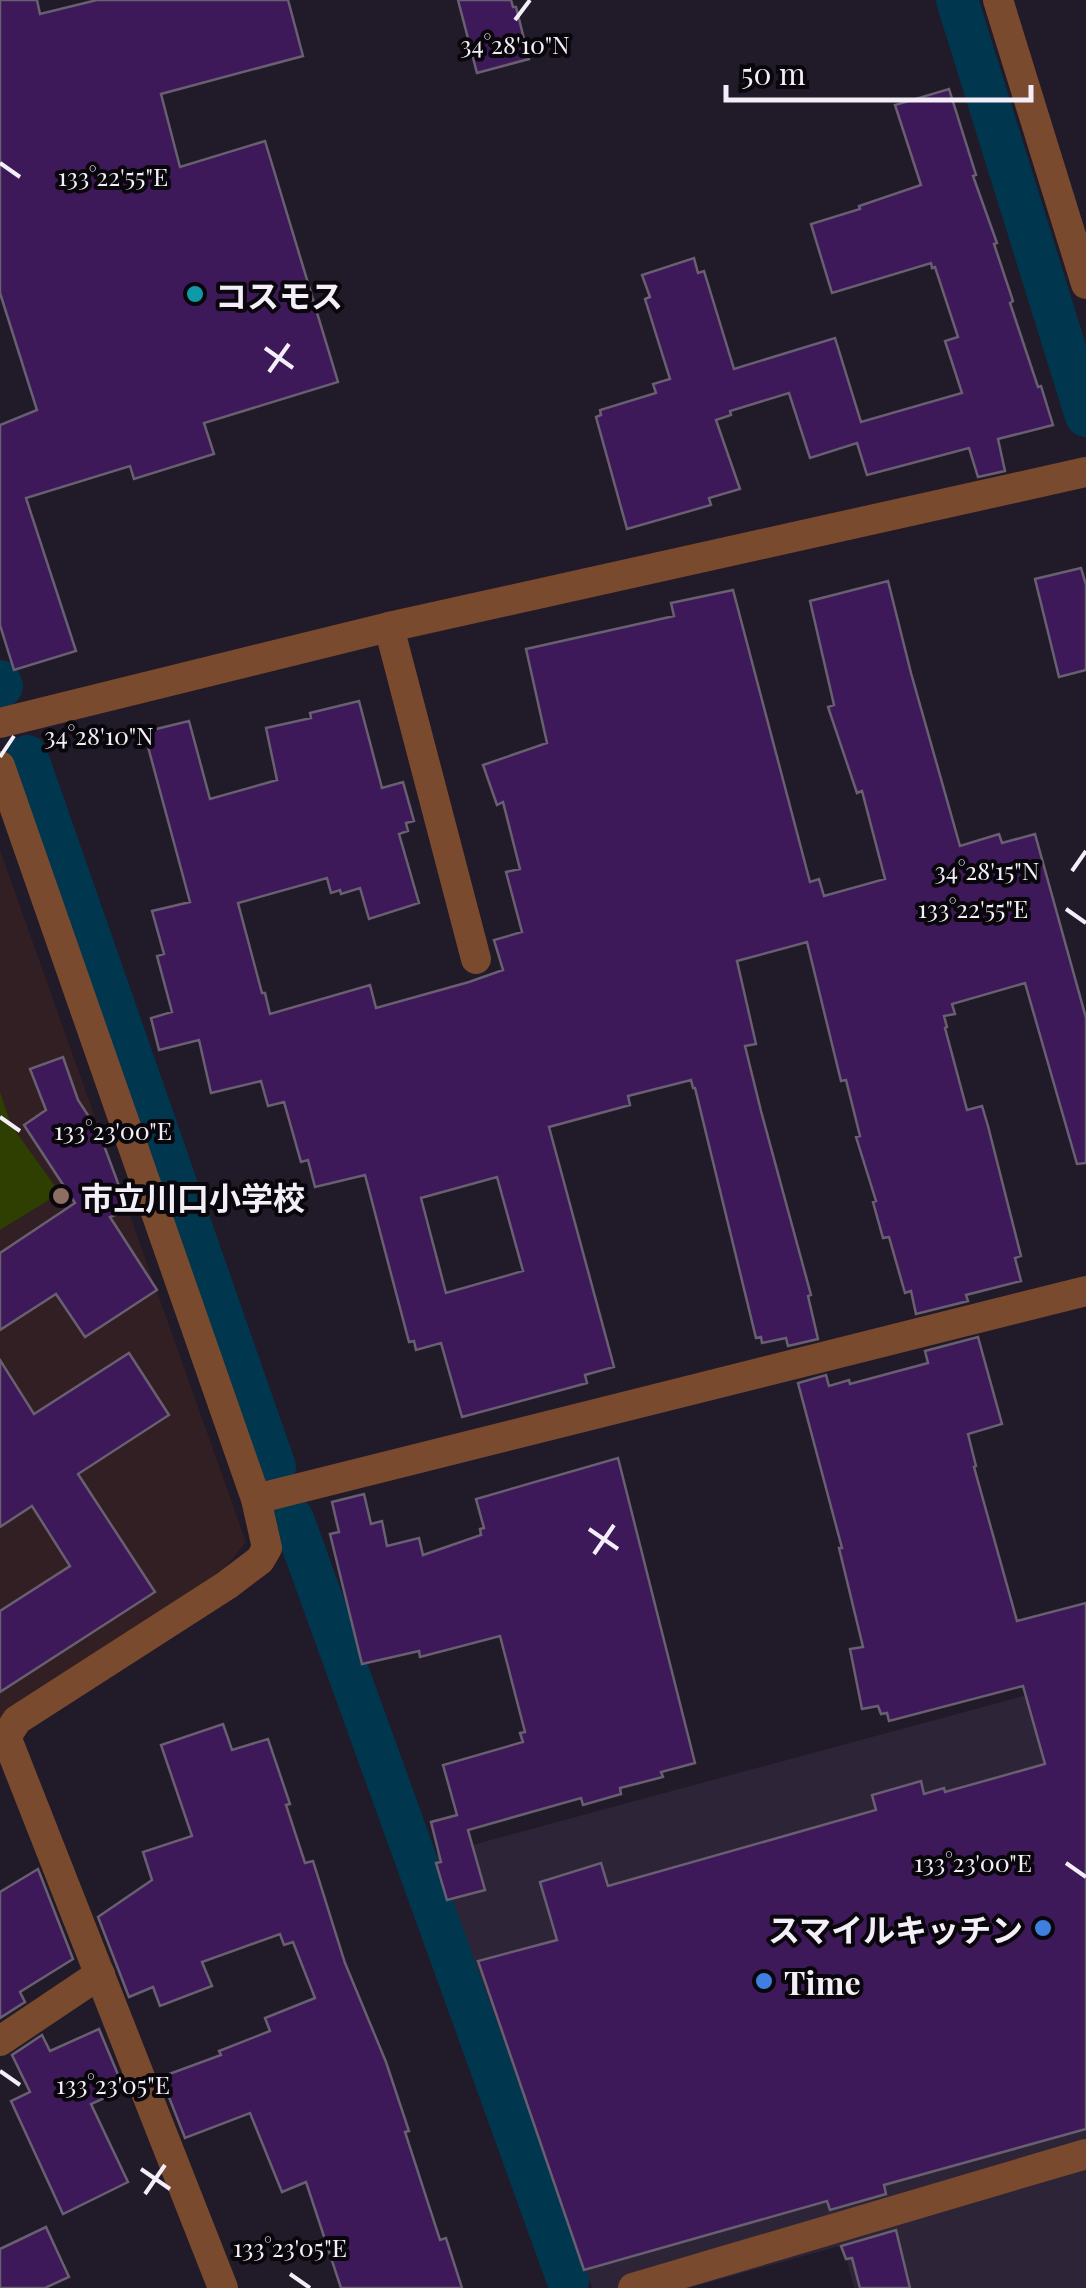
<svg xmlns="http://www.w3.org/2000/svg" width="1086" height="2288" font-family="'Playfair Display','Noto Sans JP',serif">
	<style>
		.built { fill: #2e2437 }
		.education { fill: #311f23 }
		.green { fill: #2e3f01 }
		.lines { fill: none; stroke-linecap: round; stroke-linejoin: round }
		.canal { stroke: #00364e; stroke-width: 42 }
		.building { fill: #3e1959; stroke: #685f71; stroke-width: 2.5; fill-rule: evenodd }
		.street { stroke: #7a4a2f; stroke-width: 30 }
		.ticks { fill: none; stroke: #f3eef8; stroke-width: 4 }
		.culture-dot { fill: #0f9aa8; stroke: #09070c; stroke-width: 4 }
		.education-dot { fill: #8d6e63; stroke: #09070c; stroke-width: 4 }
		.shop-dot { fill: #3f7fe0; stroke: #09070c; stroke-width: 4 }
		.labels { text-anchor: middle; dominant-baseline: central; stroke-width: 8; stroke-linejoin: round; paint-order: stroke }
		.poi-label { font-size: 32px; font-weight: bold; fill: #f3eef8; stroke: #09070c; text-anchor: start }
		.ticks-label { font-size: 25px; text-anchor: middle; fill: #f3eef8; stroke: #09070c; stroke-width: 8; stroke-linejoin: round; paint-order: stroke }
	</style>
	<rect width="100%" height="100%" fill="#211a28"/>
	<polygon class="built" points="1086,1679 1086,2288 854,2288 843,2245 689,2288 592,2288 428,1857"/>
	<polygon class="education" points="0,850 246,1542 221,1573 0,1717"/>
	<polygon class="green" points="0,1092 11,1125 60,1193 0,1230"/>
	<g class="lines">
		<g class="canal">
			<polyline points="957,0 1086,416"/>
			<polyline points="0,681 2,686"/>
			<polyline points="27,756 275,1467"/>
			<polyline points="293,1519 568,2281"/>
		</g>
	</g>
	<g class="building">
		<polygon points="0,0 37,0 40,14 97,0 288,0 303,56 161,94 180,167 265,141 338,382 204,423 214,454 134,479 130,466 26,498 76,651 14,670 0,625 0,425 37,410 0,293"/>
		<polygon points="458,0 511,0 513,7 516,7 529,59 477,73"/>
		<polygon points="949,89 976,175 973,176 997,243 994,244 1013,301 1010,303 1038,387 1041,386 1053,425 998,439 1005,471 978,477 969,448 867,475 857,443 810,458 789,393 730,411 731,415 716,420 740,489 709,498 711,505 627,529 596,417 601,415 600,410 656,393 653,384 670,379 645,299 650,297 642,275 694,258 698,273 704,271 734,369 835,338 861,422 962,393 945,341 958,337 935,267 932,268 931,263 832,293 811,224 860,209 859,206 921,185 895,105"/>
		<polygon points="1081,568 1086,585 1086,670 1059,677 1035,579"/>
		<path d="M888 581 911 673 960 846 999 834 1002 843 1035 834 1086 1018V1163L1077 1164 1025 983 952 1004 955 1014 944 1016 947 1027 945 1028 967 1110 982 1106 988 1126 1021 1256 1015 1258 1021 1281 966 1295 968 1301 916 1314 911 1291 905 1293 889 1237 883 1238 873 1202 876 1201 856 1137 860 1136 846 1080 841 1081 807 942 737 961 756 1044 745 1046 761 1111 811 1295 808 1296 818 1339 788 1346 786 1338 762 1343 761 1337 756 1338 695 1088H693L691 1080 628 1096 630 1105 549 1127 614 1367 585 1375 587 1383 462 1417 441 1343 416 1350 414 1341 409 1342 365 1175 315 1187 308 1160 301 1162 284 1102 268 1106 261 1081 211 1093 199 1040 159 1050 151 1018 172 1012 157 956 164 954 152 911 190 902 144 732 189 721 210 799 277 780 266 728 311 718 310 713 359 701 382 788 403 782 414 821 406 823 408 831 399 834 419 903 369 919 360 888 341 894 340 890 331 893 327 878 238 903 262 993H265L270 1014 370 985 376 1008 469 982 503 970 494 940 522 932 506 872 520 869 503 802 497 805 483 765 547 743 526 649 674 616 671 603 733 590 810 882 819 879 824 896 885 879 862 791 857 793 828 707 834 705 810 601ZM497 1177 523 1271 446 1293 421 1198Z"/>
		<polygon points="63,1057 78,1100 99,1132 128,1210 110,1217 157,1290 85,1337 56,1294 0,1330 0,1253 75,1203 24,1125 46,1110 30,1069"/>
		<polygon points="978,1337 1002,1424 968,1434 976,1466 974,1467 1017,1621 1086,1603 1086,2129 884,2185 886,2194 830,2210 827,2201 584,2270 478,1961 557,1940 540,1882 601,1863 608,1886 876,1810 872,1795 921,1781 924,1794 944,1788 945,1792 1045,1764 1023,1686 889,1721 887,1713 881,1714 878,1706 862,1709 850,1649 863,1647 839,1548 842,1548 798,1383 826,1375 829,1386 849,1380 850,1384 928,1363 925,1351"/>
		<polygon points="129,1353 169,1415 78,1474 155,1592 0,1692 0,1611 70,1566 32,1506 0,1527 0,1360 34,1414"/>
		<polygon points="618,1458 695,1763 661,1772 663,1777 620,1788 621,1794 583,1805 581,1798 468,1830 485,1890 447,1900 436,1863 441,1862 431,1822 457,1815 443,1765 523,1742 520,1733 525,1732 500,1636 420,1657 419,1651 362,1664 330,1534 339,1532 332,1502 364,1494 371,1524 382,1521 387,1546 419,1538 423,1555 481,1535 480,1529 484,1528 476,1499"/>
		<polygon points="223,1724 232,1750 268,1739 290,1804 286,1805 305,1863 313,1861 345,1963 386,2062 409,2131 405,2132 440,2240 446,2238 462,2288 341,2288 306,2182 282,2192 250,2113 185,2138 161,2077 221,2055 219,2051 270,2031 265,2018 315,1998 293,1942 284,1945 280,1934 202,1962 212,1986 160,2006 153,1987 129,1997 98,1917 152,1880 143,1852 192,1836 161,1745"/>
		<polygon points="38,1869 73,1959 20,1992 25,2002 0,2018 0,1892"/>
		<polygon points="99,2029 124,2089 91,2104 128,2182 63,2214 11,2101 30,2092 12,2055 42,2035 50,2051"/>
		<polygon points="46,2227 69,2277 45,2288 0,2288 0,2249"/>
		<polygon points="896,2230 910,2288 860,2288 852,2258 846,2259 841,2246"/>
	</g>
	<g class="lines">
		<g class="street">
			<polyline points="998,0 1086,284"/>
			<polyline points="389,627 476,959"/>
			<polyline points="0,723 389,627 1086,472"/>
			<polyline points="0,766 256,1499 267,1548 260,1560 227,1585 17,1720 0,1746"/>
			<polyline points="256,1499 1086,1291"/>
			<polyline points="7,1739 223,2288"/>
			<polyline points="0,2041 100,1974"/>
			<polyline points="633,2288 1086,2154"/>
		</g>
	</g>
	<path class="ticks" d="M515 20 530 0M0 163 20 177M265 348 293 368M269 372 289 344M0 757 14 736M1072 871 1086 851M1066 909 1086 923M0 1117 20 1131M589 1529 618 1549M594 1554 614 1525M1066 1863 1086 1877M0 2071 20 2085M141 2169 170 2189M145 2194 165 2165M290 2274 310 2288"/>
	<circle class="culture-dot" cx="195" cy="294" r="10"/>
	<circle class="education-dot" cx="61" cy="1196" r="10"/>
	<g class="shop-dot">
		<circle cx="1043" cy="1928" r="10"/>
		<circle cx="764" cy="1981" r="10"/>
	</g>
	<g class="labels">
		<g class="poi-label">
			<text x="215" y="294">コスモス</text>
			<text x="81" y="1196">市立川口小学校</text>
			<text x="1023" y="1928" text-anchor="end">スマイルキッチン</text>
			<text x="784" y="1981">Time</text>
		</g>
	</g>
	<g class="ticks-label">
		<text x="515" y="54">34°28'10"N</text>
		<text x="113" y="186">133°22'55"E</text>
		<text x="99" y="745">34°28'10"N</text>
		<text x="987" y="880">34°28'15"N</text>
		<text x="973" y="918">133°22'55"E</text>
		<text x="113" y="1140">133°23'00"E</text>
		<text x="973" y="1872">133°23'00"E</text>
		<text x="113" y="2094">133°23'05"E</text>
		<text x="290" y="2257">133°23'05"E</text>
	</g>
	<path d="M726 85v15h305v-15" fill="none" stroke="#f3eef8" stroke-width="5"/>
	<text x="741" y="85" font-size="30" fill="#f3eef8" stroke="#09070c" stroke-width="8" paint-order="stroke">50 m</text>
</svg>
